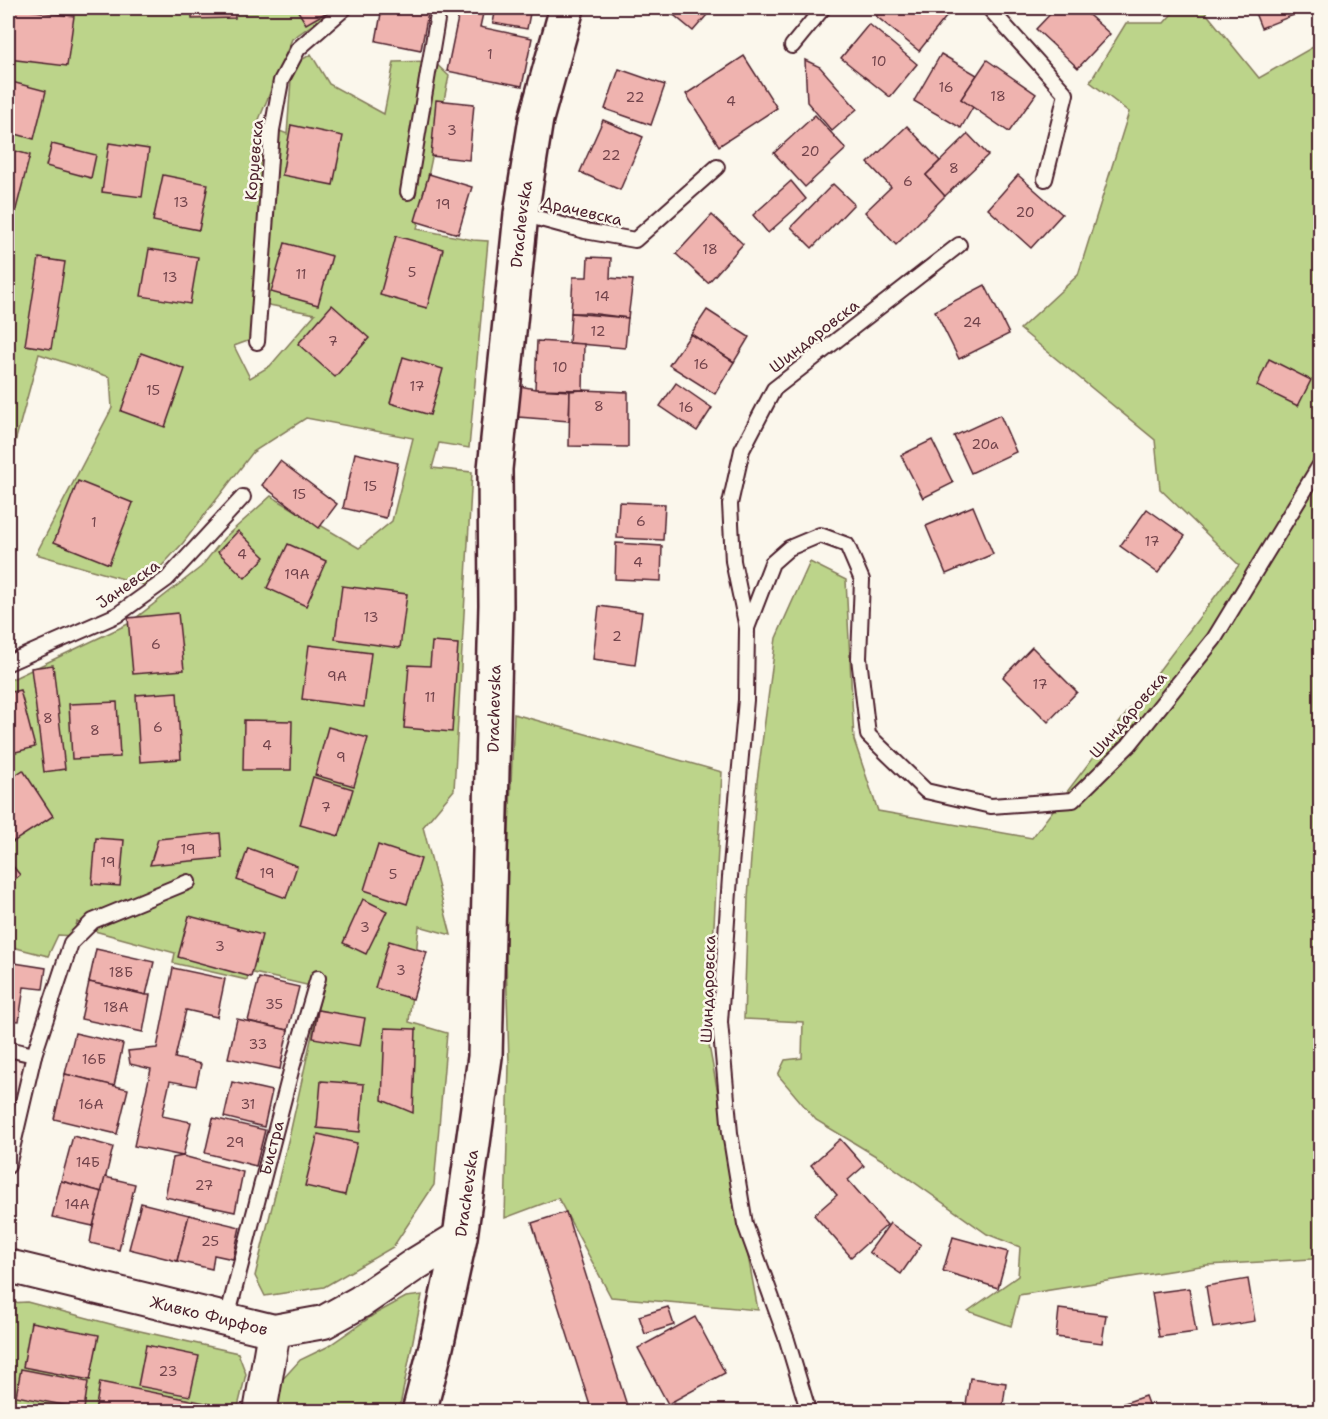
<svg xmlns="http://www.w3.org/2000/svg" width="1328" height="1419" font-family="'Shantell Sans',sans-serif">
	<style>
		.built { fill: #f7e3da }
		.green { fill: #bcd48a; stroke: #837a5a; stroke-width: 1.5; fill-rule: evenodd }
		.building { fill: #efb3af; stroke: #4a1f2b; stroke-width: 1.5 }
		.lines { fill: none; stroke-linecap: round; stroke-linejoin: round }
		.service-casing { stroke: #4a1f2b; stroke-width: 18 }
		.tertiary-casing { stroke: #4a1f2b; stroke-width: 36 }
		.secondary-casing { stroke: #4a1f2b; stroke-width: 38 }
		.service { stroke: #fbf7ec; stroke-width: 14 }
		.tertiary { stroke: #fbf7ec; stroke-width: 32 }
		.secondary { stroke: #fbf7ec; stroke-width: 33 }
		.labels { text-anchor: middle; dominant-baseline: central; stroke-width: 5; stroke-linejoin: round; paint-order: stroke }
		.number-label { font-size: 14px; fill: #73444c }
		.street-label { font-size: 16px; fill: #4a1f2b; stroke: #fbf7ec }
	</style>
	<rect width="100%" height="100%" fill="#fbf7ec"/>
	<filter id="ink" filterUnits="userSpaceOnUse"><feTurbulence type="fractalNoise" baseFrequency=".0167" numOctaves="2"/><feDisplacementMap in="SourceGraphic" scale="12" xChannelSelector="R" yChannelSelector="G"/><feConvolveMatrix kernelMatrix="1 2 1 2 8 2 1 2 1" color-interpolation-filters="sRGB"/></filter>
	<g filter="url(#ink)">
		<polygon class="built" points="8,1049 34,1055 8,1166"/>
		<g class="green">
			<path d="M8 8H336L292 39 258 122 287 134 292 66 311 54 329 84 384 114 394 62 433 61 449 76 417 229 473 240 488 241 469 448 439 443 432 468 472 472 454 790 423 827 451 935 419 926 409 1022 447 1033 434 1185 393 1247 324 1287 265 1296 255 1276 291 1129 320 999V988L249 972 247 980 173 963 175 953 91 930 77 922 73 936 58 935 48 956 8 946V681L128 624 201 567 224 538 271 496 359 548 392 521 413 438 306 418 253 452 183 543 144 585 36 554 112 408 110 377 39 354 8 468ZM264 304 315 314 270 366 250 378 234 346 259 337Z"/>
			<polygon points="1177,8 1202,8 1259,78 1320,43 1320,1253 1312,1259 1207,1265 1019,1295 1011,1326 968,1311 1018,1276 1020,1247 987,1234 884,1161 816,1120 778,1075 785,1060 802,1058 803,1022 744,1019 748,897 757,781 776,638 810,562 846,580 854,740 878,811 1032,838 1239,565 1160,489 1155,440 1020,329 1078,275 1129,112 1090,82 1126,23 1164,23"/>
			<polygon points="514,714 722,772 708,1040 758,1310 611,1297 558,1198 505,1218 509,1064 505,923"/>
			<polygon points="422,1295 399,1411 277,1412 280,1382 300,1360 327,1347 375,1314 406,1297"/>
			<polygon points="27,1302 118,1326 238,1353 246,1374 237,1411 8,1411 8,1303"/>
		</g>
		<g class="building">
			<polygon points="12,8 74,16 67,66 8,59 8,42"/>
			<polygon points="192,8 235,8 235,18 192,19"/>
			<polygon points="296,8 334,8 306,24"/>
			<polygon points="382,8 429,8 421,50 376,41"/>
			<polygon points="460,8 484,9 480,27 532,38 522,86 447,71"/>
			<polygon points="496,8 531,8 527,29 493,23"/>
			<polygon points="671,8 713,8 693,31 669,11"/>
			<polygon points="882,8 945,8 950,12 919,51 876,16"/>
			<polygon points="1056,8 1081,8 1110,34 1078,68 1036,29"/>
			<polygon points="1253,8 1302,8 1304,11 1261,28"/>
			<polygon points="869,24 917,64 890,97 841,58"/>
			<polygon points="941,54 977,75 961,99 973,107 961,128 914,101"/>
			<polygon points="744,56 777,108 719,146 686,94"/>
			<polygon points="805,60 820,67 857,109 832,131 807,102"/>
			<polygon points="987,60 1036,94 1009,132 961,99"/>
			<polygon points="619,69 665,85 651,125 605,109"/>
			<polygon points="8,81 46,91 34,139 8,132"/>
			<polygon points="436,100 474,104 469,160 431,156"/>
			<polygon points="815,115 846,149 805,187 774,153"/>
			<polygon points="603,120 643,137 620,190 580,172"/>
			<polygon points="291,125 343,136 333,185 282,175"/>
			<polygon points="907,126 940,161 926,175 945,196 896,245 865,212 891,187 868,163"/>
			<polygon points="968,134 988,155 945,196 926,175"/>
			<polygon points="109,143 149,149 142,197 102,192"/>
			<polygon points="52,144 96,155 91,178 46,166"/>
			<polygon points="8,149 30,155 8,240"/>
			<polygon points="429,174 472,187 458,234 415,221"/>
			<polygon points="163,175 208,184 199,230 153,221"/>
			<polygon points="1018,175 1062,214 1031,248 988,209"/>
			<polygon points="791,181 806,199 768,233 753,215"/>
			<polygon points="833,184 854,204 812,248 791,227"/>
			<polygon points="712,215 743,244 708,283 676,254"/>
			<polygon points="396,236 443,249 427,308 380,295"/>
			<polygon points="285,243 332,256 318,305 271,292"/>
			<polygon points="149,249 198,257 190,304 141,296"/>
			<polygon points="588,257 611,258 610,278 633,280 628,318 589,313 571,313 573,277 587,277"/>
			<polygon points="39,258 65,262 51,349 25,345"/>
			<polygon points="985,285 1009,334 959,359 935,311"/>
			<polygon points="332,305 369,338 335,377 298,344"/>
			<polygon points="707,310 749,337 734,362 691,334"/>
			<polygon points="571,313 628,318 625,348 569,343"/>
			<polygon points="691,334 734,362 715,394 669,365"/>
			<polygon points="537,341 584,344 583,390 535,389"/>
			<polygon points="141,353 185,369 165,427 121,411"/>
			<polygon points="403,357 443,369 430,415 390,403"/>
			<polygon points="1269,359 1311,380 1298,406 1257,386"/>
			<polygon points="676,383 712,408 697,431 660,406"/>
			<polygon points="520,386 535,389 570,391 569,421 518,417"/>
			<polygon points="583,390 628,392 628,447 569,446 570,391"/>
			<polygon points="1000,415 1016,452 971,473 954,436"/>
			<polygon points="932,440 953,483 923,498 901,455"/>
			<polygon points="355,453 398,463 386,518 343,508"/>
			<polygon points="280,461 337,504 319,528 262,485"/>
			<polygon points="78,481 133,503 109,564 54,542"/>
			<polygon points="619,502 665,504 663,540 617,538"/>
			<polygon points="973,506 993,554 946,574 926,526"/>
			<polygon points="1147,509 1185,536 1158,573 1120,546"/>
			<polygon points="238,531 265,557 245,578 218,552"/>
			<polygon points="616,543 662,546 661,581 615,579"/>
			<polygon points="288,544 326,561 306,606 267,588"/>
			<polygon points="342,586 407,594 400,648 335,639"/>
			<polygon points="599,606 642,612 635,665 593,659"/>
			<polygon points="178,613 184,670 133,674 128,618"/>
			<polygon points="432,642 458,644 452,732 404,728 409,665 430,666"/>
			<polygon points="309,645 371,653 364,707 302,699"/>
			<polygon points="1032,647 1077,692 1048,722 1003,677"/>
			<polygon points="53,665 65,769 44,772 31,668"/>
			<polygon points="20,690 35,747 8,754 8,693"/>
			<polygon points="177,692 181,759 140,762 136,695"/>
			<polygon points="117,702 120,757 72,759 69,704"/>
			<polygon points="244,720 292,721 291,770 243,770"/>
			<polygon points="328,727 368,738 354,786 315,775"/>
			<polygon points="23,770 53,816 13,842 8,834 8,780"/>
			<polygon points="313,777 353,789 339,836 300,825"/>
			<polygon points="220,833 222,858 150,865 158,839"/>
			<polygon points="96,838 124,840 120,886 92,884"/>
			<polygon points="378,845 421,859 407,904 364,890"/>
			<polygon points="248,848 297,866 286,898 237,880"/>
			<polygon points="8,860 20,875 8,885"/>
			<polygon points="363,899 387,911 366,954 343,943"/>
			<polygon points="189,916 262,935 251,977 178,957"/>
			<polygon points="389,941 427,952 413,999 375,988"/>
			<polygon points="96,949 154,962 146,995 89,982"/>
			<polygon points="8,962 46,968 43,989 24,987 19,1021 8,1020"/>
			<polygon points="173,968 225,979 217,1017 186,1010 175,1058 201,1064 196,1086 170,1081 162,1116 191,1122 183,1156 134,1146 151,1069 130,1064 128,1051 157,1048"/>
			<polygon points="259,978 299,987 288,1030 248,1021"/>
			<polygon points="89,982 146,995 150,995 143,1032 81,1019"/>
			<polygon points="318,1010 365,1018 360,1046 313,1038"/>
			<polygon points="237,1019 288,1030 280,1069 228,1058"/>
			<polygon points="385,1028 416,1029 413,1113 382,1100"/>
			<polygon points="75,1033 123,1044 114,1086 65,1074"/>
			<polygon points="65,1074 128,1089 117,1134 54,1119"/>
			<polygon points="321,1081 364,1084 360,1132 317,1128"/>
			<polygon points="232,1082 272,1091 264,1127 224,1117"/>
			<polygon points="213,1118 265,1130 256,1166 205,1153"/>
			<polygon points="318,1134 357,1143 345,1195 305,1186"/>
			<polygon points="73,1136 113,1147 102,1192 61,1181"/>
			<polygon points="840,1139 864,1166 848,1180 887,1225 851,1257 814,1215 837,1195 811,1165"/>
			<polygon points="183,1156 243,1172 235,1212 165,1197 173,1158"/>
			<polygon points="105,1177 135,1184 119,1250 90,1243 93,1226"/>
			<polygon points="61,1181 102,1192 93,1226 52,1217"/>
			<polygon points="141,1203 189,1215 177,1261 129,1249"/>
			<polygon points="566,1212 629,1412 592,1412 532,1223"/>
			<polygon points="189,1215 240,1227 233,1259 214,1255 212,1269 177,1261"/>
			<polygon points="890,1223 921,1245 901,1274 869,1252"/>
			<polygon points="953,1237 1008,1252 998,1288 943,1271"/>
			<polygon points="1248,1279 1255,1321 1213,1328 1206,1286"/>
			<polygon points="1189,1288 1196,1332 1159,1337 1152,1293"/>
			<polygon points="668,1307 674,1325 645,1334 639,1316"/>
			<polygon points="1059,1309 1106,1315 1102,1343 1056,1337"/>
			<polygon points="695,1317 725,1373 668,1404 638,1348"/>
			<polygon points="31,1322 99,1335 90,1380 23,1367"/>
			<polygon points="146,1345 199,1356 190,1396 138,1386"/>
			<polygon points="21,1369 88,1382 84,1409 16,1396"/>
			<polygon points="970,1378 1006,1383 1002,1412 965,1412"/>
			<polygon points="100,1382 211,1404 209,1412 95,1412"/>
			<polygon points="1145,1396 1151,1412 1114,1412 1113,1407"/>
			<polygon points="1070,1405 1074,1412 1061,1412"/>
		</g>
		<g class="lines">
			<g class="service-casing">
				<g id="service">
					<polyline points="989,8 1066,94 1045,179"/>
					<polyline points="792,46 823,8"/>
					<polyline points="408,192 439,8"/>
					<polyline points="522,214 585,231 635,240 717,167"/>
					<polyline points="257,342 272,130 281,81 298,49 345,8"/>
					<polyline points="747,628 772,563 789,548 820,535 847,545 862,580 859,658 868,735 926,791 991,806 1073,800 1129,745 1214,639 1320,465"/>
					<polyline points="8,663 117,615 167,579 243,497"/>
					<polyline points="8,1049 34,1055 8,1166"/>
					<polyline points="34,1055 71,943 93,921 188,882"/>
					<path id="s1" d="M227 1318 291 1071 318 978"/>
					<polyline points="807,1412 806,1403 787,1340 745,1224 730,1133 720,1022 730,877 746,700 747,628 733,561 730,504 742,450 774,389 959,245"/>
				</g>
			</g>
			<g class="tertiary-casing">
				<g id="tertiary">
					<path id="s2" d="M8 1266 274 1331 324 1322 360 1302 414 1265 460 1237"/>
					<polyline points="260,1412 274,1331"/>
				</g>
			</g>
			<g class="secondary-casing">
				<g id="secondary">
					<path id="s3" d="M419 1412 436 1347 460 1237 485 1057 496 605 495 469 521 214 536 119 567 8"/>
				</g>
			</g>
			<use href="#service" class="service"/>
			<use href="#tertiary" class="tertiary"/>
			<use href="#secondary" class="secondary"/>
		</g>
	</g>
	<g class="labels">
		<g class="number-label">
			<text x="490" y="54">1</text>
			<text x="879" y="61">10</text>
			<text x="946" y="87">16</text>
			<text x="998" y="96">18</text>
			<text x="635" y="97">22</text>
			<text x="731" y="101">4</text>
			<text x="452" y="130">3</text>
			<text x="810" y="151">20</text>
			<text x="611" y="155">22</text>
			<text x="954" y="168">8</text>
			<text x="908" y="181">6</text>
			<text x="181" y="202">13</text>
			<text x="443" y="204">19</text>
			<text x="1025" y="212">20</text>
			<text x="710" y="249">18</text>
			<text x="412" y="272">5</text>
			<text x="301" y="274">11</text>
			<text x="170" y="277">13</text>
			<text x="602" y="296">14</text>
			<text x="972" y="322">24</text>
			<text x="598" y="331">12</text>
			<text x="333" y="341">7</text>
			<text x="701" y="364">16</text>
			<text x="560" y="367">10</text>
			<text x="417" y="386">17</text>
			<text x="153" y="390">15</text>
			<text x="599" y="406">8</text>
			<text x="686" y="407">16</text>
			<text x="985" y="444">20a</text>
			<text x="370" y="486">15</text>
			<text x="299" y="494">15</text>
			<text x="641" y="521">6</text>
			<text x="94" y="522">1</text>
			<text x="1152" y="541">17</text>
			<text x="242" y="554">4</text>
			<text x="638" y="562">4</text>
			<text x="297" y="574">19А</text>
			<text x="371" y="617">13</text>
			<text x="617" y="636">2</text>
			<text x="156" y="644">6</text>
			<text x="337" y="676">9А</text>
			<text x="1040" y="684">17</text>
			<text x="430" y="697">11</text>
			<text x="48" y="718">8</text>
			<text x="158" y="727">6</text>
			<text x="95" y="730">8</text>
			<text x="267" y="745">4</text>
			<text x="341" y="757">9</text>
			<text x="326" y="807">7</text>
			<text x="188" y="849">19</text>
			<text x="108" y="862">19</text>
			<text x="267" y="873">19</text>
			<text x="393" y="874">5</text>
			<text x="365" y="927">3</text>
			<text x="220" y="946">3</text>
			<text x="401" y="970">3</text>
			<text x="121" y="972">18Б</text>
			<text x="274" y="1004">35</text>
			<text x="116" y="1007">18А</text>
			<text x="258" y="1044">33</text>
			<text x="94" y="1059">16Б</text>
			<text x="91" y="1104">16А</text>
			<text x="248" y="1104">31</text>
			<text x="235" y="1142">29</text>
			<text x="88" y="1162">14Б</text>
			<text x="204" y="1185">27</text>
			<text x="77" y="1204">14А</text>
			<text x="210" y="1241">25</text>
			<text x="168" y="1371">23</text>
		</g>
		<g class="street-label">
			<text transform="translate(254 160) rotate(-85)">Корџевска</text>
			<text transform="translate(582 211) rotate(13)">Драчевска</text>
			<text stroke="none"><textPath href="#s3" startOffset="1196">Drachevska</textPath></text>
			<text transform="translate(814 336) rotate(-38)">Шиндаровска</text>
			<text transform="translate(128 584) rotate(-35)">Јаневска</text>
			<text stroke="none"><textPath href="#s3" startOffset="710">Drachevska</textPath></text>
			<text transform="translate(1128 715) rotate(-49)">Шиндаровска</text>
			<text transform="translate(708 989) rotate(-88)">Шиндаровска</text>
			<text stroke="none"><textPath href="#s1" startOffset="176">Бистра</textPath></text>
			<text stroke="none"><textPath href="#s3" startOffset="224">Drachevska</textPath></text>
			<text stroke="none"><textPath href="#s2" startOffset="207">Живко Фирфов</textPath></text>
		</g>
	</g>
	<rect width="1328" height="1419" fill="none" stroke="#fbf7ec" stroke-width="30"/>
	<rect x="15" y="15" width="1298" height="1389" fill="none" stroke="#4a1f2b" stroke-width="2" filter="url(#ink)"/>
</svg>
